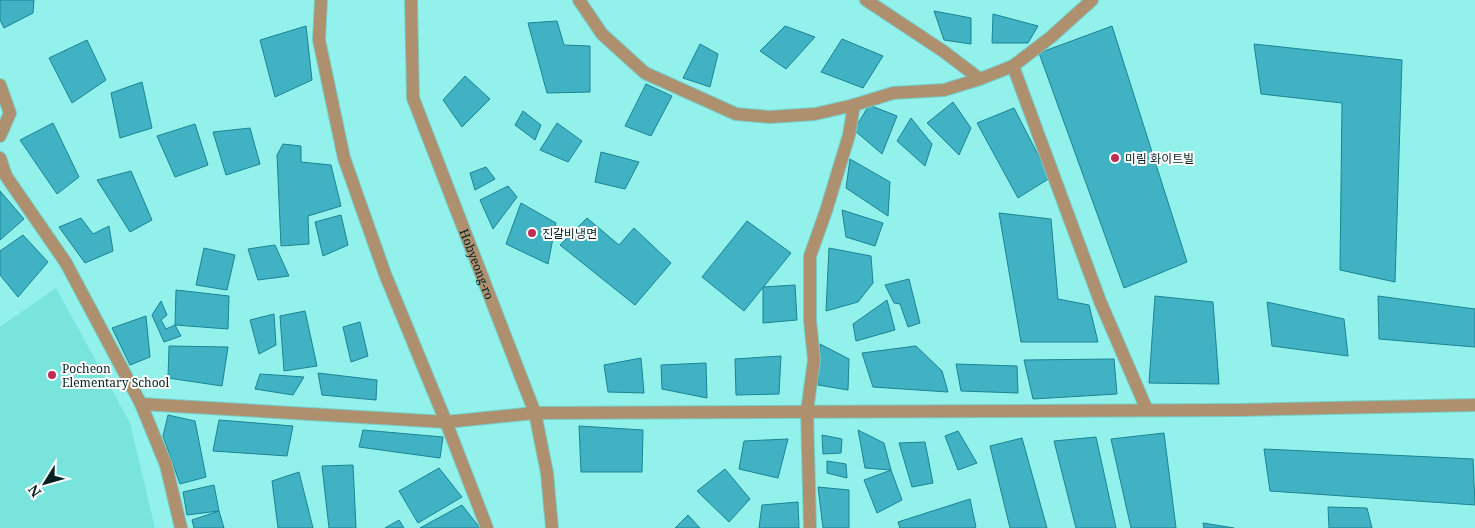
<svg xmlns="http://www.w3.org/2000/svg" width="1475" height="528" font-family="'Noto Serif','Noto Sans KR',serif">
	<style>
		.built { fill: #79e4dc }
		.building { fill: #40b2c3; stroke: #1a8493 }
		.lines { fill: none; stroke-linecap: round; stroke-linejoin: round }
		.street-casing { stroke: #78ccc6; stroke-width: 14 }
		.street { stroke: #ae906f; stroke-width: 12 }
		.poi-dot { fill: #bd2d56; stroke: #fefefe; stroke-width: 2 }
		.labels { text-anchor: middle; dominant-baseline: central; stroke-width: 4; stroke-linejoin: round; paint-order: stroke }
		.poi-label { font-size: 12px; fill: #022120; stroke: #fefefe; text-anchor: start }
		.street-label { font-size: 12px; fill: #022120; stroke: #fefefe }
	</style>
	<rect width="100%" height="100%" fill="#92f1ea"/>
	<polygon class="built" points="56,288 130,423 155,528 0,528 0,327"/>
	<g class="building">
		<polygon points="0,0 34,0 33,13 4,28 0,20"/>
		<polygon points="934,11 971,18 971,44 944,40"/>
		<polygon points="993,14 1038,26 1028,43 992,43"/>
		<polygon points="557,21 564,45 590,46 590,92 547,93 528,23"/>
		<polygon points="306,26 312,80 275,97 260,40"/>
		<polygon points="785,26 815,37 786,69 760,51"/>
		<polygon points="1112,26 1187,262 1124,288 1039,53"/>
		<polygon points="842,39 883,56 863,88 821,72"/>
		<polygon points="87,40 106,80 72,103 49,58"/>
		<polygon points="700,44 718,54 710,87 683,78"/>
		<polygon points="1254,44 1402,60 1395,282 1340,270 1342,103 1261,94"/>
		<polygon points="465,76 490,99 462,127 443,100"/>
		<polygon points="142,82 152,128 120,138 111,93"/>
		<polygon points="646,84 672,96 651,136 625,126"/>
		<polygon points="953,102 971,128 959,155 927,123"/>
		<polygon points="869,105 897,116 882,154 854,130"/>
		<polygon points="1014,108 1050,178 1018,198 977,123"/>
		<polygon points="523,111 541,125 535,140 515,125"/>
		<polygon points="911,118 932,144 925,166 897,141"/>
		<polygon points="53,123 79,177 57,194 20,140"/>
		<polygon points="557,123 582,141 568,162 540,150"/>
		<polygon points="195,124 208,165 175,177 157,136"/>
		<polygon points="250,128 260,164 226,175 213,132"/>
		<polygon points="283,144 301,146 301,162 331,165 341,206 308,216 309,244 281,246 277,155"/>
		<polygon points="601,152 639,162 625,189 595,182"/>
		<polygon points="850,159 890,182 888,216 846,188"/>
		<polygon points="486,167 495,179 475,190 470,173"/>
		<polygon points="131,171 152,220 130,232 97,180"/>
		<polygon points="508,186 517,197 493,229 480,200"/>
		<polygon points="0,191 24,219 0,240"/>
		<polygon points="521,203 556,223 548,264 506,244"/>
		<polygon points="842,210 883,223 875,246 846,237"/>
		<polygon points="999,213 1051,219 1058,299 1089,305 1098,342 1021,342"/>
		<polygon points="341,215 348,245 323,256 315,222"/>
		<polygon points="81,218 93,234 109,226 113,251 85,263 59,227"/>
		<polygon points="587,218 619,245 634,228 671,263 635,305 560,245"/>
		<polygon points="747,221 791,253 744,311 702,277"/>
		<polygon points="23,235 48,262 18,297 0,275 0,251"/>
		<polygon points="275,245 289,276 258,280 248,249"/>
		<polygon points="204,248 235,255 227,290 196,285"/>
		<polygon points="829,248 871,256 873,283 858,302 826,311"/>
		<polygon points="909,279 920,323 908,327 900,304 894,303 885,285"/>
		<polygon points="795,285 797,320 763,323 763,287"/>
		<polygon points="176,290 229,296 228,329 175,325"/>
		<polygon points="1155,296 1213,302 1219,384 1149,383"/>
		<polygon points="1378,296 1475,309 1475,347 1379,339"/>
		<polygon points="887,300 895,330 856,341 853,324"/>
		<polygon points="161,301 167,315 161,320 166,329 175,325 181,336 164,342 152,315"/>
		<polygon points="1267,302 1344,319 1348,356 1272,346"/>
		<polygon points="305,311 317,366 284,371 280,316"/>
		<polygon points="274,314 276,345 259,354 250,320"/>
		<polygon points="146,316 150,357 130,365 112,328"/>
		<polygon points="360,322 368,356 351,362 343,327"/>
		<polygon points="820,344 849,359 848,390 818,385"/>
		<polygon points="169,346 228,347 222,386 168,378"/>
		<polygon points="916,346 942,371 948,392 873,387 862,353"/>
		<polygon points="781,356 779,394 736,395 735,359"/>
		<polygon points="641,358 644,393 608,392 604,365"/>
		<polygon points="1114,359 1117,394 1033,399 1024,360"/>
		<polygon points="706,363 707,398 662,389 661,365"/>
		<polygon points="956,364 1017,366 1018,393 961,391"/>
		<polygon points="318,373 377,380 376,400 322,395"/>
		<polygon points="260,374 304,377 293,395 255,389"/>
		<polygon points="168,415 195,421 206,477 180,484 163,436"/>
		<polygon points="219,420 293,426 287,456 213,451"/>
		<polygon points="579,426 643,430 642,472 581,472"/>
		<polygon points="363,430 443,437 440,458 359,447"/>
		<polygon points="858,430 884,443 891,470 865,468"/>
		<polygon points="958,431 977,463 958,470 945,436"/>
		<polygon points="1164,433 1176,528 1131,528 1111,439"/>
		<polygon points="822,435 842,439 841,453 823,454"/>
		<polygon points="1096,437 1116,528 1076,528 1054,441"/>
		<polygon points="1022,438 1047,528 1010,528 990,446"/>
		<polygon points="788,439 778,478 739,469 744,441"/>
		<polygon points="925,442 933,483 912,487 899,443"/>
		<polygon points="1264,449 1473,459 1475,505 1270,491"/>
		<polygon points="827,461 846,464 847,478 827,473"/>
		<polygon points="353,465 356,528 329,528 322,466"/>
		<polygon points="439,468 462,497 418,523 399,491"/>
		<polygon points="725,469 750,499 729,522 697,491"/>
		<polygon points="891,470 902,500 877,513 864,480"/>
		<polygon points="299,472 313,528 278,528 272,481"/>
		<polygon points="214,485 219,511 187,515 183,492"/>
		<polygon points="818,487 849,490 849,528 823,528"/>
		<polygon points="970,499 976,527 973,528 900,528 898,522"/>
		<polygon points="798,502 799,528 759,528 762,505"/>
		<polygon points="462,505 480,528 420,528"/>
		<polygon points="1328,507 1367,508 1372,528 1329,528"/>
		<polygon points="219,511 224,528 194,528 192,520"/>
		<polygon points="688,515 700,528 675,528"/>
		<polygon points="399,520 404,528 385,528"/>
		<polygon points="1203,523 1234,528 1204,528"/>
	</g>
	<g class="lines">
		<g class="street-casing">
			<g id="street">
				<polyline points="321,0 319,40 344,158 385,274 446,422 487,528"/>
				<path id="s1" d="M411 0 413 98 535 413 547 473 552 528"/>
				<polyline points="579,0 602,34 645,73 736,114 770,117 815,114 854,105 893,93 944,90 980,79 1013,66 1051,37 1092,0"/>
				<polyline points="866,0 943,51 980,79"/>
				<polyline points="1013,66 1100,301 1147,410"/>
				<polyline points="0,85 10,113 0,136"/>
				<polyline points="0,158 6,176 66,263 141,404 166,465 181,528"/>
				<polyline points="141,404 446,422 535,413 1239,410 1475,405"/>
				<polyline points="810,528 807,411 814,360 810,320 810,256 826,211 849,135 854,105"/>
			</g>
		</g>
		<use href="#street" class="street"/>
	</g>
	<g class="poi-dot">
		<circle cx="1115" cy="158" r="5"/>
		<circle cx="532" cy="233" r="5"/>
		<circle cx="52" cy="375" r="5"/>
	</g>
	<g class="labels">
		<g class="poi-label">
			<text x="1125" y="158">미림 화이트빌</text>
			<text x="542" y="233">진갈비냉면</text>
			<text x="62" y="368">Pocheon<tspan x="62" dy="14">Elementary School</tspan></text>
		</g>
		<g class="street-label">
			<text stroke="none"><textPath href="#s1" startOffset="276">Hobyeong-ro</textPath></text>
		</g>
	</g>
	<g transform="translate(45 483) rotate(233)" stroke="#fefefe" stroke-width="4" paint-order="stroke">
	<path d="M0-4L9 19L0 12L-9 19Z" fill="#022120"/>
	<text y="-8" font-size="14" font-weight="bold" text-anchor="middle" fill="#022120">N</text>
	</g>
</svg>
